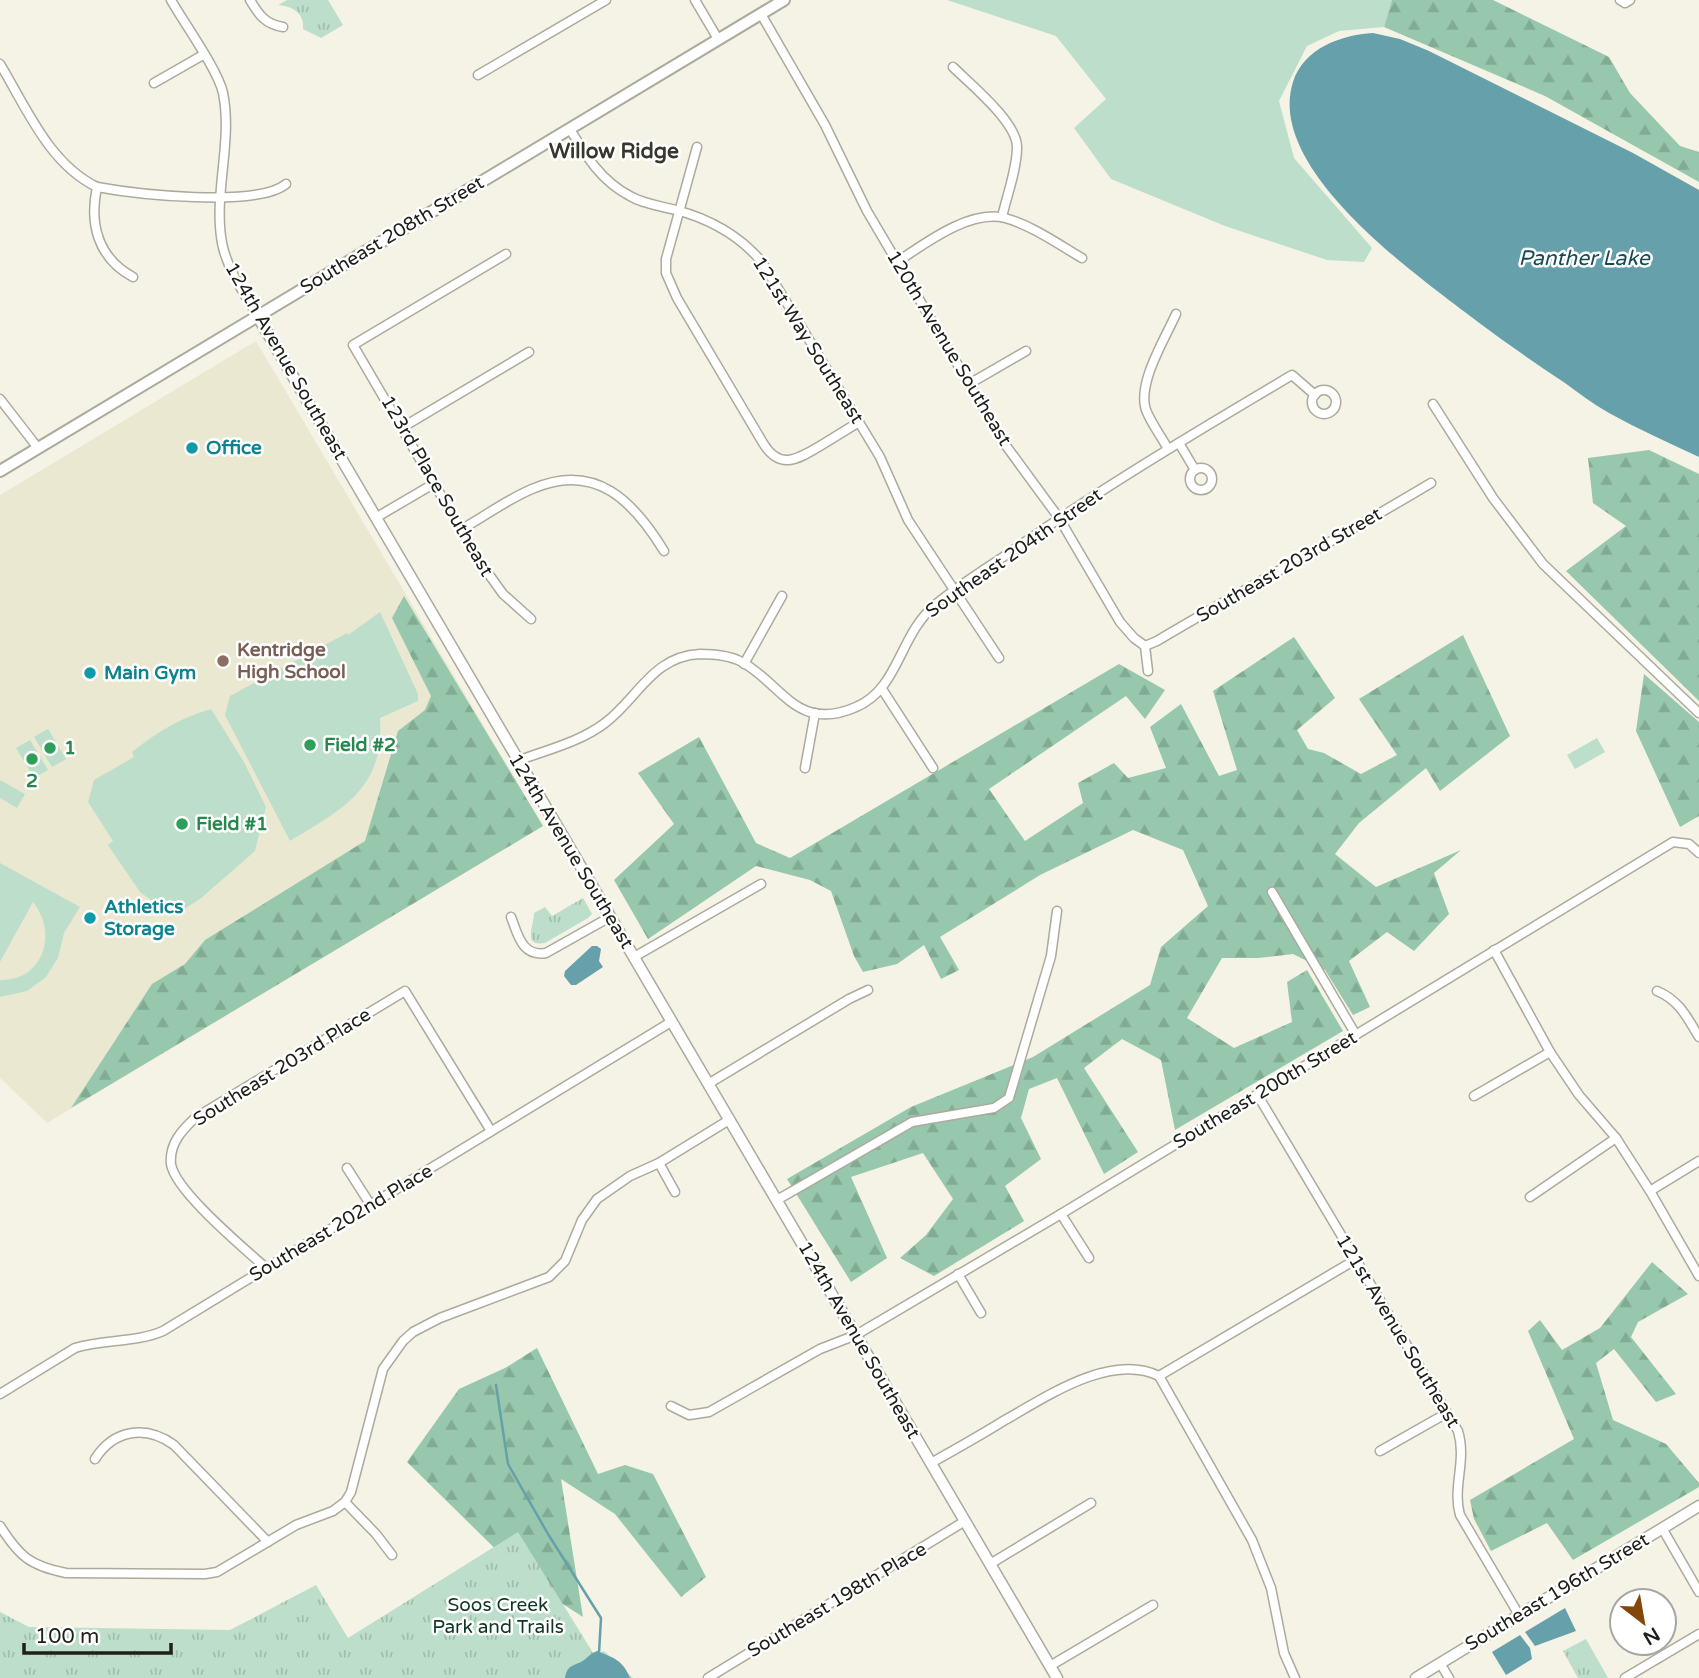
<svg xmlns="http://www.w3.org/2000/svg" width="1699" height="1678" font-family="'Varela Round',sans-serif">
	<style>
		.built { fill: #ebe8d2 }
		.grass { fill: #bcdeca }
		.forest { fill: url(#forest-firs) }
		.park { fill: url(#park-tufts) }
		.water { fill: #66a1ab }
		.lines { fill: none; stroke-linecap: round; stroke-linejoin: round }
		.stream { stroke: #66a1ab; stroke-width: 2.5 }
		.minor-casing { stroke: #acaa9c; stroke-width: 11 }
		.tertiary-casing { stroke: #acaa9c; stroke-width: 13 }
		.secondary-casing { stroke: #acaa9c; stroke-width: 14 }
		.minor { stroke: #fff; stroke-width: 8 }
		.tertiary { stroke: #fff; stroke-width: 10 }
		.secondary { stroke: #fff; stroke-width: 10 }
		.culture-dot { fill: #0f9aa8; stroke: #fff; stroke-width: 2.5 }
		.education-dot { fill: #8d6e63; stroke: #fff; stroke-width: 2.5 }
		.leisure-dot { fill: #2e9e5b; stroke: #fff; stroke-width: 2.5 }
		.labels { text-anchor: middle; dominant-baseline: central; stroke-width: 5; stroke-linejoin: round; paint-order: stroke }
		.street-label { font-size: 19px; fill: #20201a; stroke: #fff }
		.culture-label { font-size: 19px; font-weight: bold; fill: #0d838f; stroke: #fff; text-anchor: start }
		.education-label { font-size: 19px; font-weight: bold; fill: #785e54; stroke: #fff; text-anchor: start }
		.leisure-label { font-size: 19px; font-weight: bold; fill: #27864d; stroke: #fff; text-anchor: start }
		.park-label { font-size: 19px; fill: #0f3624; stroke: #fff }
		.neighbourhood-label { font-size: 21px; font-weight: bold; fill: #38372b; stroke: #fff }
		.water-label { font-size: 21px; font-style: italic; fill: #174b54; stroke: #fff }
	</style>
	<defs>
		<pattern id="forest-firs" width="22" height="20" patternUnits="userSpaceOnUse" patternTransform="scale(1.75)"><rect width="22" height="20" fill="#97c7ac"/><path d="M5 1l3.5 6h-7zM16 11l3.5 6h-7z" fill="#82ab93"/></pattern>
		<pattern id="park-tufts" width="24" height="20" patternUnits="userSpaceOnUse" patternTransform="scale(1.75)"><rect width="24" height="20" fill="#bcdeca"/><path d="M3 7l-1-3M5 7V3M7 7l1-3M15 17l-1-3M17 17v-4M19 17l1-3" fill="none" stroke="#a1bead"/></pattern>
	</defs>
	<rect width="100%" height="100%" fill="#f5f3e5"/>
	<polygon class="built" points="256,341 543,826 47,1123 0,1078 0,495"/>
	<g class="grass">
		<polygon points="947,0 1392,0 1384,27 1339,31 1307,46 1279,101 1294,158 1372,248 1364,262 1327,260 1225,226 1111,179 1074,128 1106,99 1056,36"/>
		<path d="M380 612 418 694V701L380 718C385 788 343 809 290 841L225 715 230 696 347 633 348 635Z"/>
		<path d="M211 709 244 762 266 807 255 851 200 899 173 916 140 892 108 845 113 841 88 802 94 780 134 757 132 752C159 731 178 719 211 709Z"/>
		<polygon points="48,729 66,759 52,767 34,737"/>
		<polygon points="1597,738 1605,752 1575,769 1567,755"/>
		<polygon points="30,740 48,770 34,778 16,748"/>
		<polygon points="0,780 25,794 17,808 0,798"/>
		<path d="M0 863 80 907 64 933 58 958 46 977 27 991 0 997V980C44 981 58 933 33 902L0 962Z"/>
	</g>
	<g class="forest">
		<polygon points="1392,0 1493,0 1609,57 1630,93 1680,146 1699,152 1699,182 1545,96 1384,27"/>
		<polygon points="1649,450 1699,474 1699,701 1566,571 1626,526 1593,503 1588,458"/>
		<polygon points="404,596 543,826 71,1108 152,984 185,964 205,940 365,841 398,731 425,710 431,696 392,618"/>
		<polygon points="1463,635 1510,736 1440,791 1426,768 1359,823 1335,854 1376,887 1461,850 1434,873 1449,914 1414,951 1387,932 1349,961 1370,1007 1353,1015 1325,970 1293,954 1258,958 1222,958 1187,1018 1234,1048 1292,1022 1287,982 1307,970 1343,1031 1175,1130 1161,1060 1122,1039 1084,1068 1138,1152 1104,1174 1057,1078 1029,1089 1021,1118 1041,1159 1005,1186 1024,1221 934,1276 900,1258 926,1235 953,1199 923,1153 851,1177 887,1258 851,1282 787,1179 911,1107 1033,1057 1150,985 1161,947 1208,906 1183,850 1133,830 1040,875 940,937 959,970 941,979 924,945 897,964 863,972 854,956 831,891 810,880 756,866 648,939 614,880 674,824 638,773 699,737 756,843 790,858 1119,664 1165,690 1145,719 1126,696 989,789 1025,841 1083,803 1078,783 1114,763 1128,778 1166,768 1150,727 1181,704 1219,776 1237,770 1213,691 1294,637 1335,698 1297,730 1308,749 1324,753 1361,774 1397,755 1359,699"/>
		<polygon points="1644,674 1699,722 1699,816 1680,827 1636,731"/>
		<polygon points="1652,1262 1688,1294 1638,1322 1631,1337 1676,1394 1656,1402 1614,1349 1596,1363 1613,1420 1666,1444 1699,1483 1699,1487 1573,1560 1547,1523 1491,1551 1474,1519 1470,1500 1574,1439 1528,1331 1540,1320 1562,1350 1600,1328"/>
		<polygon points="537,1348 598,1474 625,1465 653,1474 706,1577 681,1597 615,1514 561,1479 583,1617 530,1583 407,1462 459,1389 505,1368"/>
	</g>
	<g class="park">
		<path d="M287 0H328L343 25 321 38 303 29C305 13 292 6 278 5Z"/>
		<path d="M583 898 592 914 588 918 545 943C522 947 534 926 534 913L545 907 552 916Z"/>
		<polygon points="518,1532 595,1656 604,1651 633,1678 0,1678 0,1612 29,1627 230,1630 316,1585 348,1638"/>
		<polygon points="1586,1639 1608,1678 1578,1678 1563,1651"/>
	</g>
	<g class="water">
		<path d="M1373 33 1400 39 1429 51 1633 153 1699 190V457C1669 443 1638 429 1609 413 1593 404 1579 393 1565 383 1535 363 1506 343 1478 322 1418 276 1265 170 1293 82 1304 48 1341 35 1373 33Z"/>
		<polygon points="592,946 597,946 601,949 599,961 603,967 576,985 571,985 564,976 565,971"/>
		<polygon points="1565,1608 1576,1631 1535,1646 1525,1632"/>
		<polygon points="1520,1635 1530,1648 1532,1659 1506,1675 1492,1652"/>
		<path d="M597 1651C614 1658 623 1660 630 1678H565C567 1666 572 1666 581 1662 588 1658 589 1654 597 1651Z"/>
	</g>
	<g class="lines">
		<polyline class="stream" points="496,1385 508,1464 548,1534 601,1618 599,1653"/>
		<g class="minor-casing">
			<g id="minor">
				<path d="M171 0C184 23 218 70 223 93 233 142 213 194 222 243 227 269 244 293 257 315"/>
				<path d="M250 0C259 15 265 24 283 27"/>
				<polyline points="695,0 718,39"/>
				<polyline points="1620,0 1625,3 1630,0"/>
				<polyline points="761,14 825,125 867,211 1004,443 1059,518 1120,622 1134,638 1145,646 1148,671"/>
				<path d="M0 64C26 107 49 164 97 187 89 224 98 258 133 277"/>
				<path d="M953 67C970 84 1017 122 1017 147 1017 169 1007 195 1002 217"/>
				<polyline points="478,75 606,0"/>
				<polyline points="154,83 203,55"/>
				<path d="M570 129C586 156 601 181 630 196 643 204 661 206 676 210 710 219 739 235 762 262L880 457 908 520 999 658"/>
				<path d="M697 147 666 259V273L677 298 763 443C780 471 798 459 820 446 833 438 846 430 859 422"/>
				<path d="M97 187C135 194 257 208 286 184"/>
				<polyline points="506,254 353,345 480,562 503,594 531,619"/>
				<path d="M897 262C924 244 970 209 1005 218 1031 225 1058 244 1082 258"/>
				<polyline points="969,384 1026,351"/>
				<circle cx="1324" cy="402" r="12"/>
				<polyline points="0,399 38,448"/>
				<polyline points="1433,404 1493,498 1543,564 1699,713"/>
				<polyline points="403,427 529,352"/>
				<polyline points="1179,443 1195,470"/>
				<path d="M1168 449C1161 436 1151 423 1146 410 1137 383 1165 339 1176 314"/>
				<circle cx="1201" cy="479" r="11"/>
				<polyline points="377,517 435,483"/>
				<path d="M462 529C485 516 508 499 532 489 596 461 634 502 664 551"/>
				<path d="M1145 646 1157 641C1248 587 1341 537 1431 483"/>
				<polyline points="744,664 782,596"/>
				<polyline points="882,689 933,768"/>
				<path d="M517 761C547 750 580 742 605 723 638 698 653 656 700 654 714 654 729 655 742 662 782 684 797 733 856 707 899 689 899 635 935 605 958 586 984 570 1009 553 1100 489 1196 432 1292 375L1315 395"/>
				<polyline points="805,768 815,713"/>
				<polyline points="1272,892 1356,1035"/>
				<path d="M511 917C518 935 522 957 546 953L610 917"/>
				<polyline points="1494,950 1550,1052 1579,1095 1616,1138 1650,1191 1699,1276"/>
				<polyline points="634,957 761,884"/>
				<path d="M1657 991C1679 1000 1687 1017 1699 1037"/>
				<polyline points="708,1084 849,999 868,990"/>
				<path d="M1257 1094 1458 1431C1467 1461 1452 1487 1460 1515L1519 1615"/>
				<polyline points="1474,1096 1550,1052"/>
				<polyline points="659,1163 675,1192"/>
				<polyline points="347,1168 370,1204"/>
				<polyline points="1650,1191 1699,1161"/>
				<polyline points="1530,1197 1616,1138"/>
				<polyline points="777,1200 912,1122 994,1108 1009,1098 1051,956 1057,911"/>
				<polyline points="1061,1214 1089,1258"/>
				<path d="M266 1268C244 1248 175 1191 171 1164 169 1144 182 1130 195 1118L405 991 491 1131"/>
				<polyline points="958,1274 981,1313"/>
				<polyline points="1159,1376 1252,1540 1271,1588 1284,1653 1295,1678"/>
				<polyline points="1159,1376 1355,1260"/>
				<path d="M0 1394 75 1348C104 1339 135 1343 163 1331L671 1022"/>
				<polyline points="671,1406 689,1415 709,1412 820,1349 856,1335 1061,1214 1673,842 1689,844 1699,853"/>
				<polyline points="1380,1451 1447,1413"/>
				<path d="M95 1459C114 1429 146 1425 174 1445L268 1542"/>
				<path d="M931 1463C956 1449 981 1435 1005 1420 1046 1397 1111 1352 1159 1376"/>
				<polyline points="345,1502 376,1534 392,1555"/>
				<path d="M0 1526C19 1556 30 1566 66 1573L205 1574 217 1572 296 1525 333 1511 345 1502 351 1492 383 1369 403 1341 413 1332 440 1318 549 1277 565 1261 582 1220 597 1199 630 1176 659 1163 729 1120"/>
				<polyline points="1662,1528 1699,1592"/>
				<polyline points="990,1564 1091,1503"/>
				<polyline points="1440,1663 1449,1678"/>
				<polyline points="1050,1666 1153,1605"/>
				<polyline points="708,1678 965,1521"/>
				<polyline points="1625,1678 1699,1634"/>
			</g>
		</g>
		<g class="tertiary-casing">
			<g id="tertiary">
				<polyline points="257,315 1057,1678"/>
				<polyline points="1416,1678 1699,1506"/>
			</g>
		</g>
		<g class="secondary-casing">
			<polyline id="secondary" points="0,471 784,0"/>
		</g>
		<use href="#minor" class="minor"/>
		<use href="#tertiary" class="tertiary"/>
		<use href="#secondary" class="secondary"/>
	</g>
	<g class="culture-dot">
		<circle cx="192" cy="448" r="7"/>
		<circle cx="90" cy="673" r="7"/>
		<circle cx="90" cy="918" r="7"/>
	</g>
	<circle class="education-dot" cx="223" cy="661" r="7"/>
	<g class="leisure-dot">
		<circle cx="310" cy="745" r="7"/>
		<circle cx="50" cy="748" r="7"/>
		<circle cx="32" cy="759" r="7"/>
		<circle cx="182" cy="824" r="7"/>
	</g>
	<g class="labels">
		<g class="street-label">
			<text transform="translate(392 235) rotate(-31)">Southeast 208th Street</text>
			<text transform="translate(808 340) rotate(58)">121st Way Southeast</text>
			<text transform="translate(949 348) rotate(59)">120th Avenue Southeast</text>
			<text transform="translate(286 361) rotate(60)">124th Avenue Southeast</text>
			<text transform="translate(437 486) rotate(60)">123rd Place Southeast</text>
			<text transform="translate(1014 553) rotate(-35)">Southeast 204th Street</text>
			<text transform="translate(1289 565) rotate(-30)">Southeast 203rd Street</text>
			<text transform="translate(571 851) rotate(59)">124th Avenue Southeast</text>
			<text transform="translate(282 1067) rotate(-32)">Southeast 203rd Place</text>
			<text transform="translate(1265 1090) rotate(-31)">Southeast 200th Street</text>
			<text transform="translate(341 1223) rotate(-31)">Southeast 202nd Place</text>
			<text transform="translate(1398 1331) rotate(59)">121st Avenue Southeast</text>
			<text transform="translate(859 1340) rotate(60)">124th Avenue Southeast</text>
			<text transform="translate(1557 1592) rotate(-31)">Southeast 196th Street</text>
			<text transform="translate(837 1600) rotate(-31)">Southeast 198th Place</text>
		</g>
		<g class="culture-label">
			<text x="206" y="448">Office</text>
			<text x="104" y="673">Main Gym</text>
			<text x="104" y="907">Athletics<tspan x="104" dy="22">Storage</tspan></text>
		</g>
		<g class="education-label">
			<text x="237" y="650">Kentridge<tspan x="237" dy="22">High School</tspan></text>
		</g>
		<g class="leisure-label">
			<text x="324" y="745">Field #2</text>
			<text x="64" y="748">1</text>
			<text x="32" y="781" text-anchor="middle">2</text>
			<text x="196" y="824">Field #1</text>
		</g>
		<g class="park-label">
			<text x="498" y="1605">Soos Creek<tspan x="498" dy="22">Park and Trails</tspan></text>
		</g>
		<g class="neighbourhood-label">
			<text x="614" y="151">Willow Ridge</text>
		</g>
		<g class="water-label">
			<text x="1584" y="258">Panther Lake</text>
		</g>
	</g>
	<g transform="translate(1643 1622) rotate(149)"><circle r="33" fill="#ffffff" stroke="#a6a6a3" stroke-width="2"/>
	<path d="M0-5L12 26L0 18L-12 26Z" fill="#854609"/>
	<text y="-10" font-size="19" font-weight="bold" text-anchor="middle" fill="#20201a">N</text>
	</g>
	<path d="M24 1643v10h147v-10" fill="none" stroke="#20201a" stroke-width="3.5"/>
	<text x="35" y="1643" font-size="21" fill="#20201a" stroke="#ffffff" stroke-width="5" paint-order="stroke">100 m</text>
</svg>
